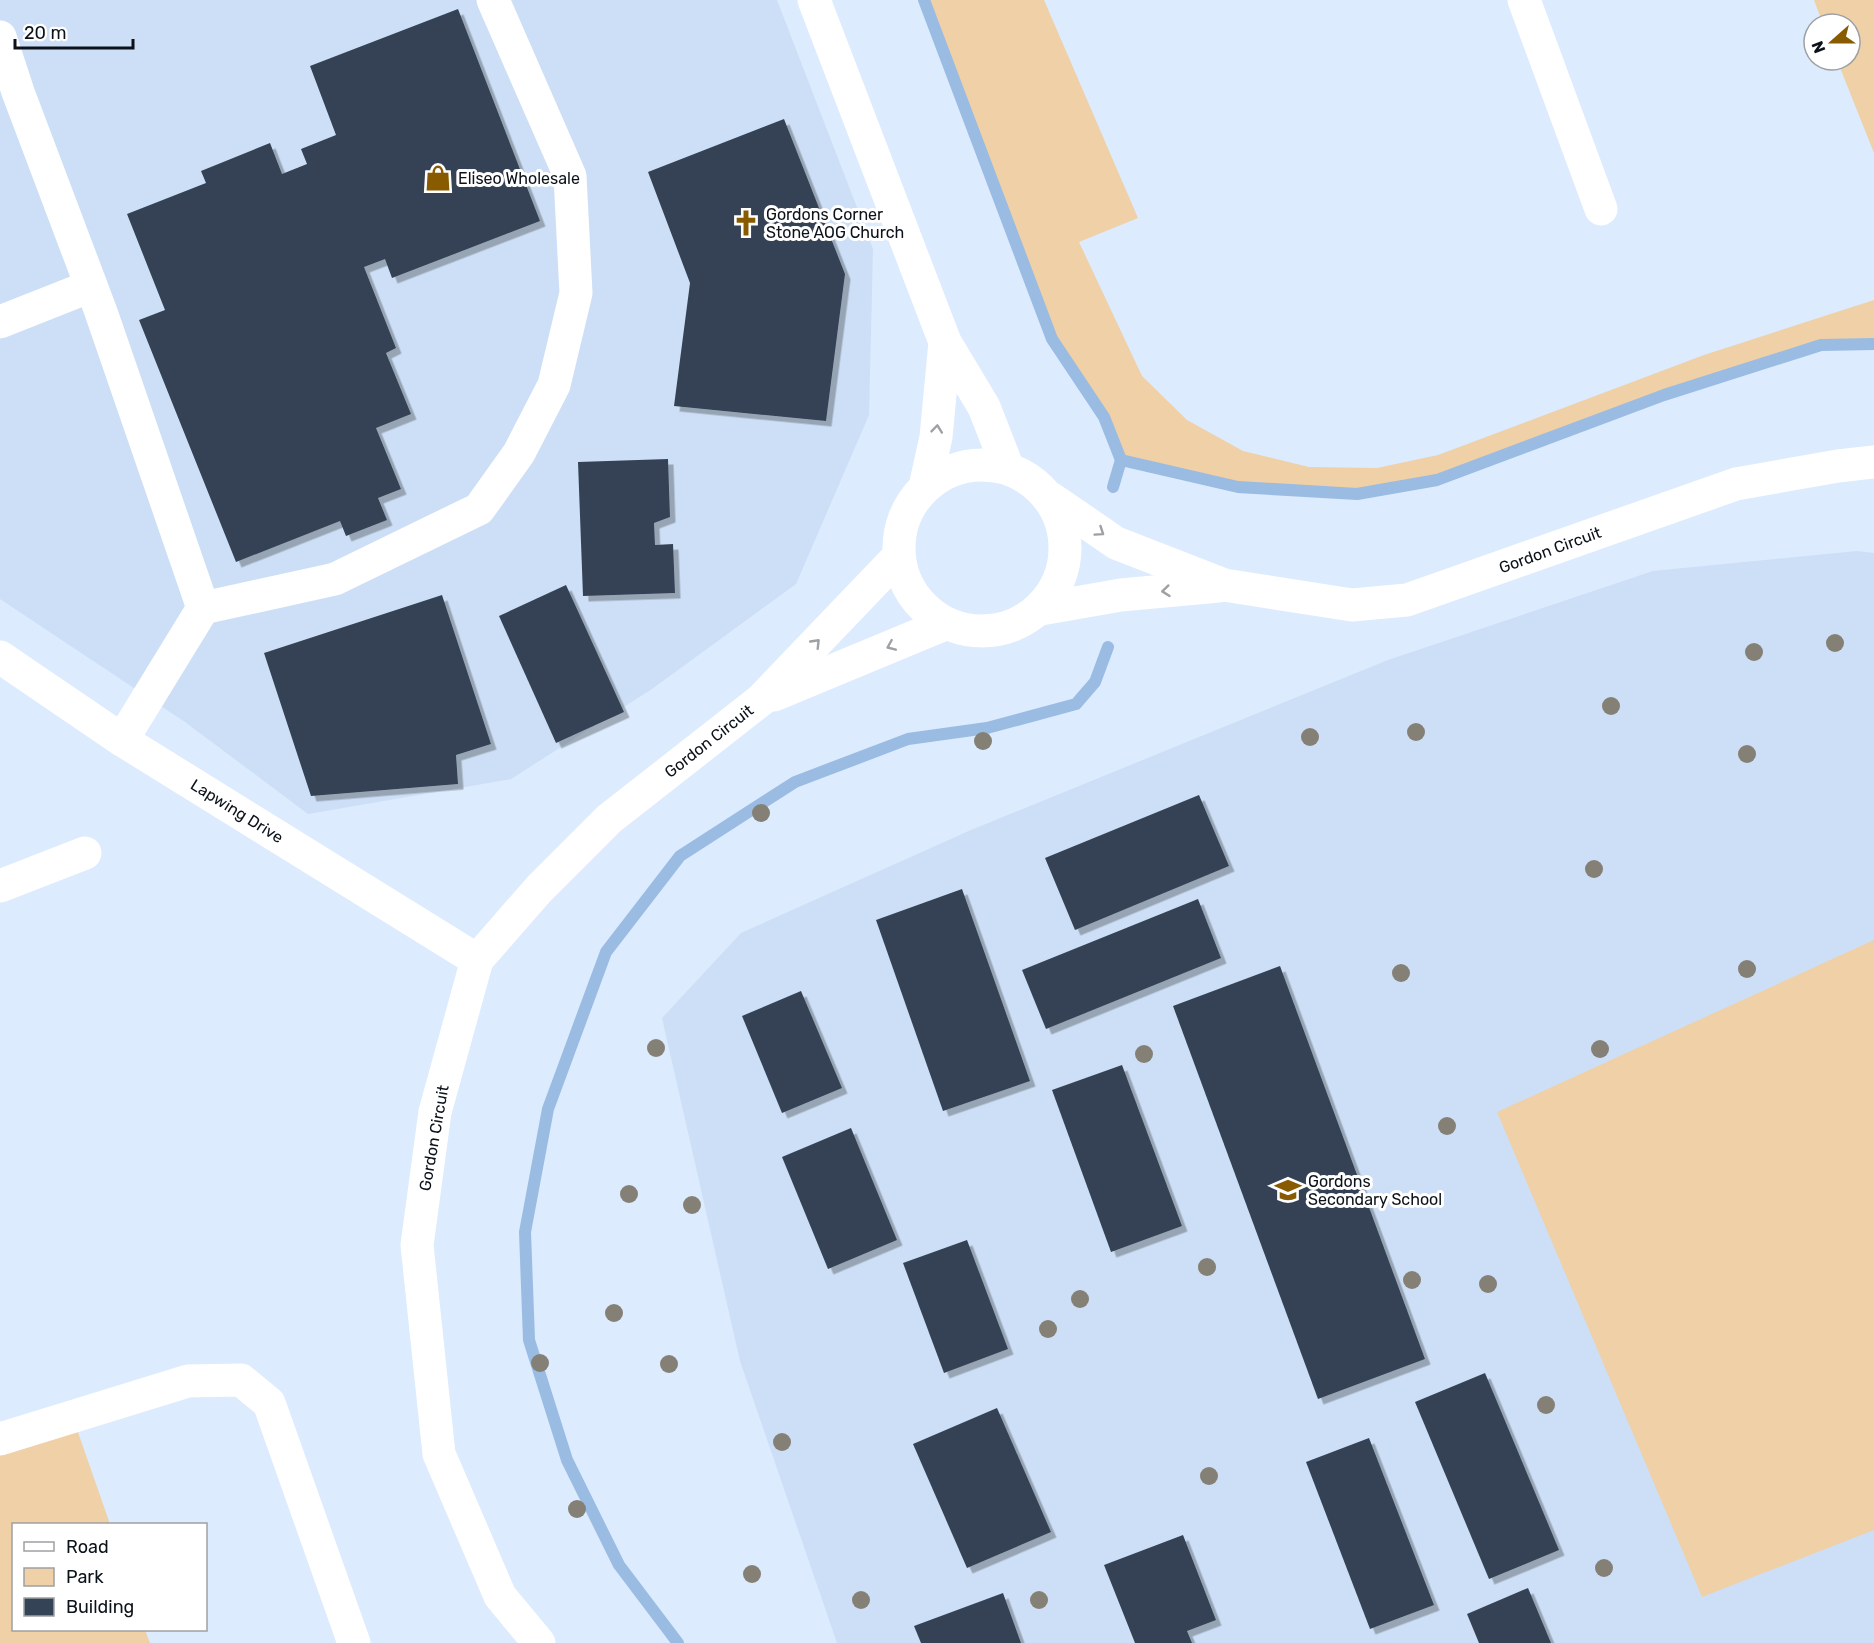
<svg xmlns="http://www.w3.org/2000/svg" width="1874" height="1643" font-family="Rubik,sans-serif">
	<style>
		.built { fill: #cddff6 }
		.green { fill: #efd0a7 }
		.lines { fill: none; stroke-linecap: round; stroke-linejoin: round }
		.stream { stroke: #9abbe2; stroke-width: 12 }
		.building { fill: #344355; filter: url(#shadow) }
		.minor { stroke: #fff; stroke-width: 33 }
		.major { stroke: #fff; stroke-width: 33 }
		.tree { fill: #858075 }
		.oneway { stroke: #9ea0a3 }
		.labels { text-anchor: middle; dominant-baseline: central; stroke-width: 6; stroke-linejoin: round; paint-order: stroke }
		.poi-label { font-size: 16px; fill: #0c1219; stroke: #fff; text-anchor: start }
		.street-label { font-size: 16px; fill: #0c1219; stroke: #fff }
	</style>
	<defs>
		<filter id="shadow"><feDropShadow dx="5.5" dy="5.5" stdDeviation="0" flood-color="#0004"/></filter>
	</defs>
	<rect width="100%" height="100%" fill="#dcebfd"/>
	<g class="built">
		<polygon points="0,0 777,0 873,249 869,415 796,584 652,689 511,779 308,814 185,722 0,599"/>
		<polygon points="1857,551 1874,553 1874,1643 837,1643 740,1361 662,1018 741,933 971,830 1388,660 1653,571"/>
	</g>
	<g class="green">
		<polygon points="924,0 1044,0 1138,218 1079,242 1142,376 1187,420 1243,451 1309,467 1377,468 1438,455 1704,355 1874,300 1874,344 1821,345 1664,395 1437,480 1357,494 1238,487 1121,460 1104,417 1052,339"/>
		<polygon points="1814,0 1874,0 1874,153 1837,60 1850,60 1850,24 1823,24"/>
		<polygon points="1874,940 1874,1530 1702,1597 1497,1112"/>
		<polygon points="74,1421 110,1524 14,1524 14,1630 145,1630 150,1643 0,1643 0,1453"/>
	</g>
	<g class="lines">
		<g class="stream">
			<polyline points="924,0 1052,339 1104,417 1121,460 1238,487 1357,494 1437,480 1664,395 1821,345 1874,344"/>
			<polyline points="1113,487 1121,460"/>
			<polyline points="678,1643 619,1565 567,1460 529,1340 525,1232 548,1109 606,952 680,856 795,782 908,739 987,728 1076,704 1095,682 1108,647"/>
		</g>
	</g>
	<g class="building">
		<polygon points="458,9 540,221 392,278 385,259 364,267 396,348 386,353 411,414 376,428 401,489 378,498 387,520 346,536 340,521 236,562 139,320 165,310 127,214 206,183 201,171 270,143 282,174 307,164 301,149 336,135 310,66"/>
		<polygon points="784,119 845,274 826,421 674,406 690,283 648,172"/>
		<polygon points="668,459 670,517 654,523 655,545 673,544 675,593 583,596 578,462"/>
		<polygon points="566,585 624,712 556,743 499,616"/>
		<polygon points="442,595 491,744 456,755 458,784 311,796 264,653"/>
		<polygon points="1199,795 1229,866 1075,930 1045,858"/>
		<polygon points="962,889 1030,1081 943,1111 876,920"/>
		<polygon points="1198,899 1221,958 1046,1029 1022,970"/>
		<polygon points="1280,966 1425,1359 1318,1399 1173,1006"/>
		<polygon points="801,991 842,1088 782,1113 742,1016"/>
		<polygon points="1122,1065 1182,1226 1111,1252 1052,1090"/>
		<polygon points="851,1128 897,1240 828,1269 782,1157"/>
		<polygon points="967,1240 1008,1349 944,1373 903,1263"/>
		<polygon points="1485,1373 1559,1550 1489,1579 1415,1402"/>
		<polygon points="997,1408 1051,1532 967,1568 913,1444"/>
		<polygon points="1369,1438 1434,1605 1370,1629 1306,1462"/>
		<polygon points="1183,1535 1216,1620 1187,1631 1192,1643 1135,1643 1104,1565"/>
		<polygon points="1528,1588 1551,1643 1479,1643 1467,1614"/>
		<polygon points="1003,1593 1021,1643 921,1643 914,1626"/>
	</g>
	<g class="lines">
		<g class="minor">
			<polyline points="1524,0 1601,209"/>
			<polyline points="0,37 18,92 101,312 203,608 335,579 479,509 519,453 554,385 576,293 570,176 493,0"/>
			<polyline points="0,322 91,286"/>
			<polyline points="0,657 122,740 477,960"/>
			<polyline points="122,740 203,608"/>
			<polyline points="0,886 85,853"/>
			<polyline points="0,1439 188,1381 241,1380 269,1403 354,1643"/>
		</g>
		<g class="major">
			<polyline points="814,0 945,342 984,407 1007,466"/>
			<circle cx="982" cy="548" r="83"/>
			<polyline points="925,487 936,437 945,342"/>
			<polyline points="1052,499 1116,543 1224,585 1352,605 1407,600 1736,484 1838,466 1874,462"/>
			<polyline points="1041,609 1121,595 1219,586"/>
			<polyline points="774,695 945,624"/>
			<polyline points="539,1643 500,1596 439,1454 417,1245 435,1112 477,960 539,889 609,819 761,700 896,559"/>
		</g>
	</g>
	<g class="tree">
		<circle cx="1835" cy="643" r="9"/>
		<circle cx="1754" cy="652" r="9"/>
		<circle cx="1611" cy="706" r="9"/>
		<circle cx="1416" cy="732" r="9"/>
		<circle cx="1310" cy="737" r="9"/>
		<circle cx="983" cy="741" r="9"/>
		<circle cx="1747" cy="754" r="9"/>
		<circle cx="761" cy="813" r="9"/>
		<circle cx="1594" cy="869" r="9"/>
		<circle cx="1747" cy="969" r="9"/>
		<circle cx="1401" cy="973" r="9"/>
		<circle cx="656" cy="1048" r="9"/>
		<circle cx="1600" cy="1049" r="9"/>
		<circle cx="1144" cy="1054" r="9"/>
		<circle cx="1447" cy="1126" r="9"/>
		<circle cx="629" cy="1194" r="9"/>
		<circle cx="692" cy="1205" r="9"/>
		<circle cx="1207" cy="1267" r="9"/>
		<circle cx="1412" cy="1280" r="9"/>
		<circle cx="1488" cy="1284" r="9"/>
		<circle cx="1080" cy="1299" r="9"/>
		<circle cx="614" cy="1313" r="9"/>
		<circle cx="1048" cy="1329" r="9"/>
		<circle cx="540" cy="1363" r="9"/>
		<circle cx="669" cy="1364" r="9"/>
		<circle cx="1546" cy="1405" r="9"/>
		<circle cx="782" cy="1442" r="9"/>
		<circle cx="1209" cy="1476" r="9"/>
		<circle cx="577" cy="1509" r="9"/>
		<circle cx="1604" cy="1568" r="9"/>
		<circle cx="752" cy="1574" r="9"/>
		<circle cx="861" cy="1600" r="9"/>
		<circle cx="1039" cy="1600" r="9"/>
	</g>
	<defs><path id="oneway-chevron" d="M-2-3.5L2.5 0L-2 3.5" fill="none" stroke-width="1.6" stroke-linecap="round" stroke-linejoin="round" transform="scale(1.5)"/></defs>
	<g class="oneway">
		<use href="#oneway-chevron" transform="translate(937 429) rotate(-84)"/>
		<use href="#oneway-chevron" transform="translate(1100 532) rotate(34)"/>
		<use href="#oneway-chevron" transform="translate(1166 591) rotate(174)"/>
		<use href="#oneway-chevron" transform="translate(816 643) rotate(-46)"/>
		<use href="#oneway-chevron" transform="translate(891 646) rotate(157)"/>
	</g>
	<defs>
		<g id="shop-bare" transform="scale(2.07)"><path d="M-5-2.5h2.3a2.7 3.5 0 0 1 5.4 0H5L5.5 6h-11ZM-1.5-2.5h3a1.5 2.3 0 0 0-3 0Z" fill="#895b00" stroke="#fff" stroke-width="2.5" paint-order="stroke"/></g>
		<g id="church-bare" transform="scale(2.07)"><path d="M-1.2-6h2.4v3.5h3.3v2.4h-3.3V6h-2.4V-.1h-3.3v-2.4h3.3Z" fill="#895b00" stroke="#fff" stroke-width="2.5" paint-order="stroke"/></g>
		<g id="school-bare" transform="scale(2.07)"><path d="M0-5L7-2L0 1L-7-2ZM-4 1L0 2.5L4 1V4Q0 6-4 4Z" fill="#895b00" stroke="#fff" stroke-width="2.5" paint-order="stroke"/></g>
	</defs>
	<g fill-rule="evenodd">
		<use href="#shop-bare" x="438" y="178"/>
		<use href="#church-bare" x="746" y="223"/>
		<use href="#school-bare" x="1288" y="1190"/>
	</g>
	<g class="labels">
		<g class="poi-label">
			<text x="458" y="178">Eliseo Wholesale</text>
			<text x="766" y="214">Gordons Corner<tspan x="766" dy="18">Stone AOG Church</tspan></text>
			<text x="1308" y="1181">Gordons<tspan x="1308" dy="18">Secondary School</tspan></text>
		</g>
		<g class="street-label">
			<text transform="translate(1550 550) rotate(-20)">Gordon Circuit</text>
			<text transform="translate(709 741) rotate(-38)">Gordon Circuit</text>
			<text transform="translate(237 811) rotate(32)">Lapwing Drive</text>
			<text transform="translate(434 1138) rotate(-80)">Gordon Circuit</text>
		</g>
	</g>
	<rect x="12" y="1523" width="195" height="108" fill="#ffffff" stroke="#9ea0a3" stroke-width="1.5"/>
	<rect x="24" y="1542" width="30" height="9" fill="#ffffff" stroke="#9ea0a3" stroke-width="1.5"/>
	<text x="66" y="1553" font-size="18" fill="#0c1219">Road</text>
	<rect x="24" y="1568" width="30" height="18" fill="#efd0a7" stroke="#9ea0a3" stroke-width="1.5"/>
	<text x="66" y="1583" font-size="18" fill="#0c1219">Park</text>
	<rect x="24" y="1598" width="30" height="18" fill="#344355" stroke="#9ea0a3" stroke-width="1.5"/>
	<text x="66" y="1613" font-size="18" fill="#0c1219">Building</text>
	<g transform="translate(1832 42) rotate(249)"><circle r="28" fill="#ffffff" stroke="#9ea0a3" stroke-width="1.5"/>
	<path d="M0-4.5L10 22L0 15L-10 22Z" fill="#895b00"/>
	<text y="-9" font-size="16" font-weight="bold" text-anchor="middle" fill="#0c1219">N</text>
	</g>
	<path d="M15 39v9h118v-9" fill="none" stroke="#0c1219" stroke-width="3"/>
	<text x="24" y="39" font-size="18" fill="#0c1219" stroke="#ffffff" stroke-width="4.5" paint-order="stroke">20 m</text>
</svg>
